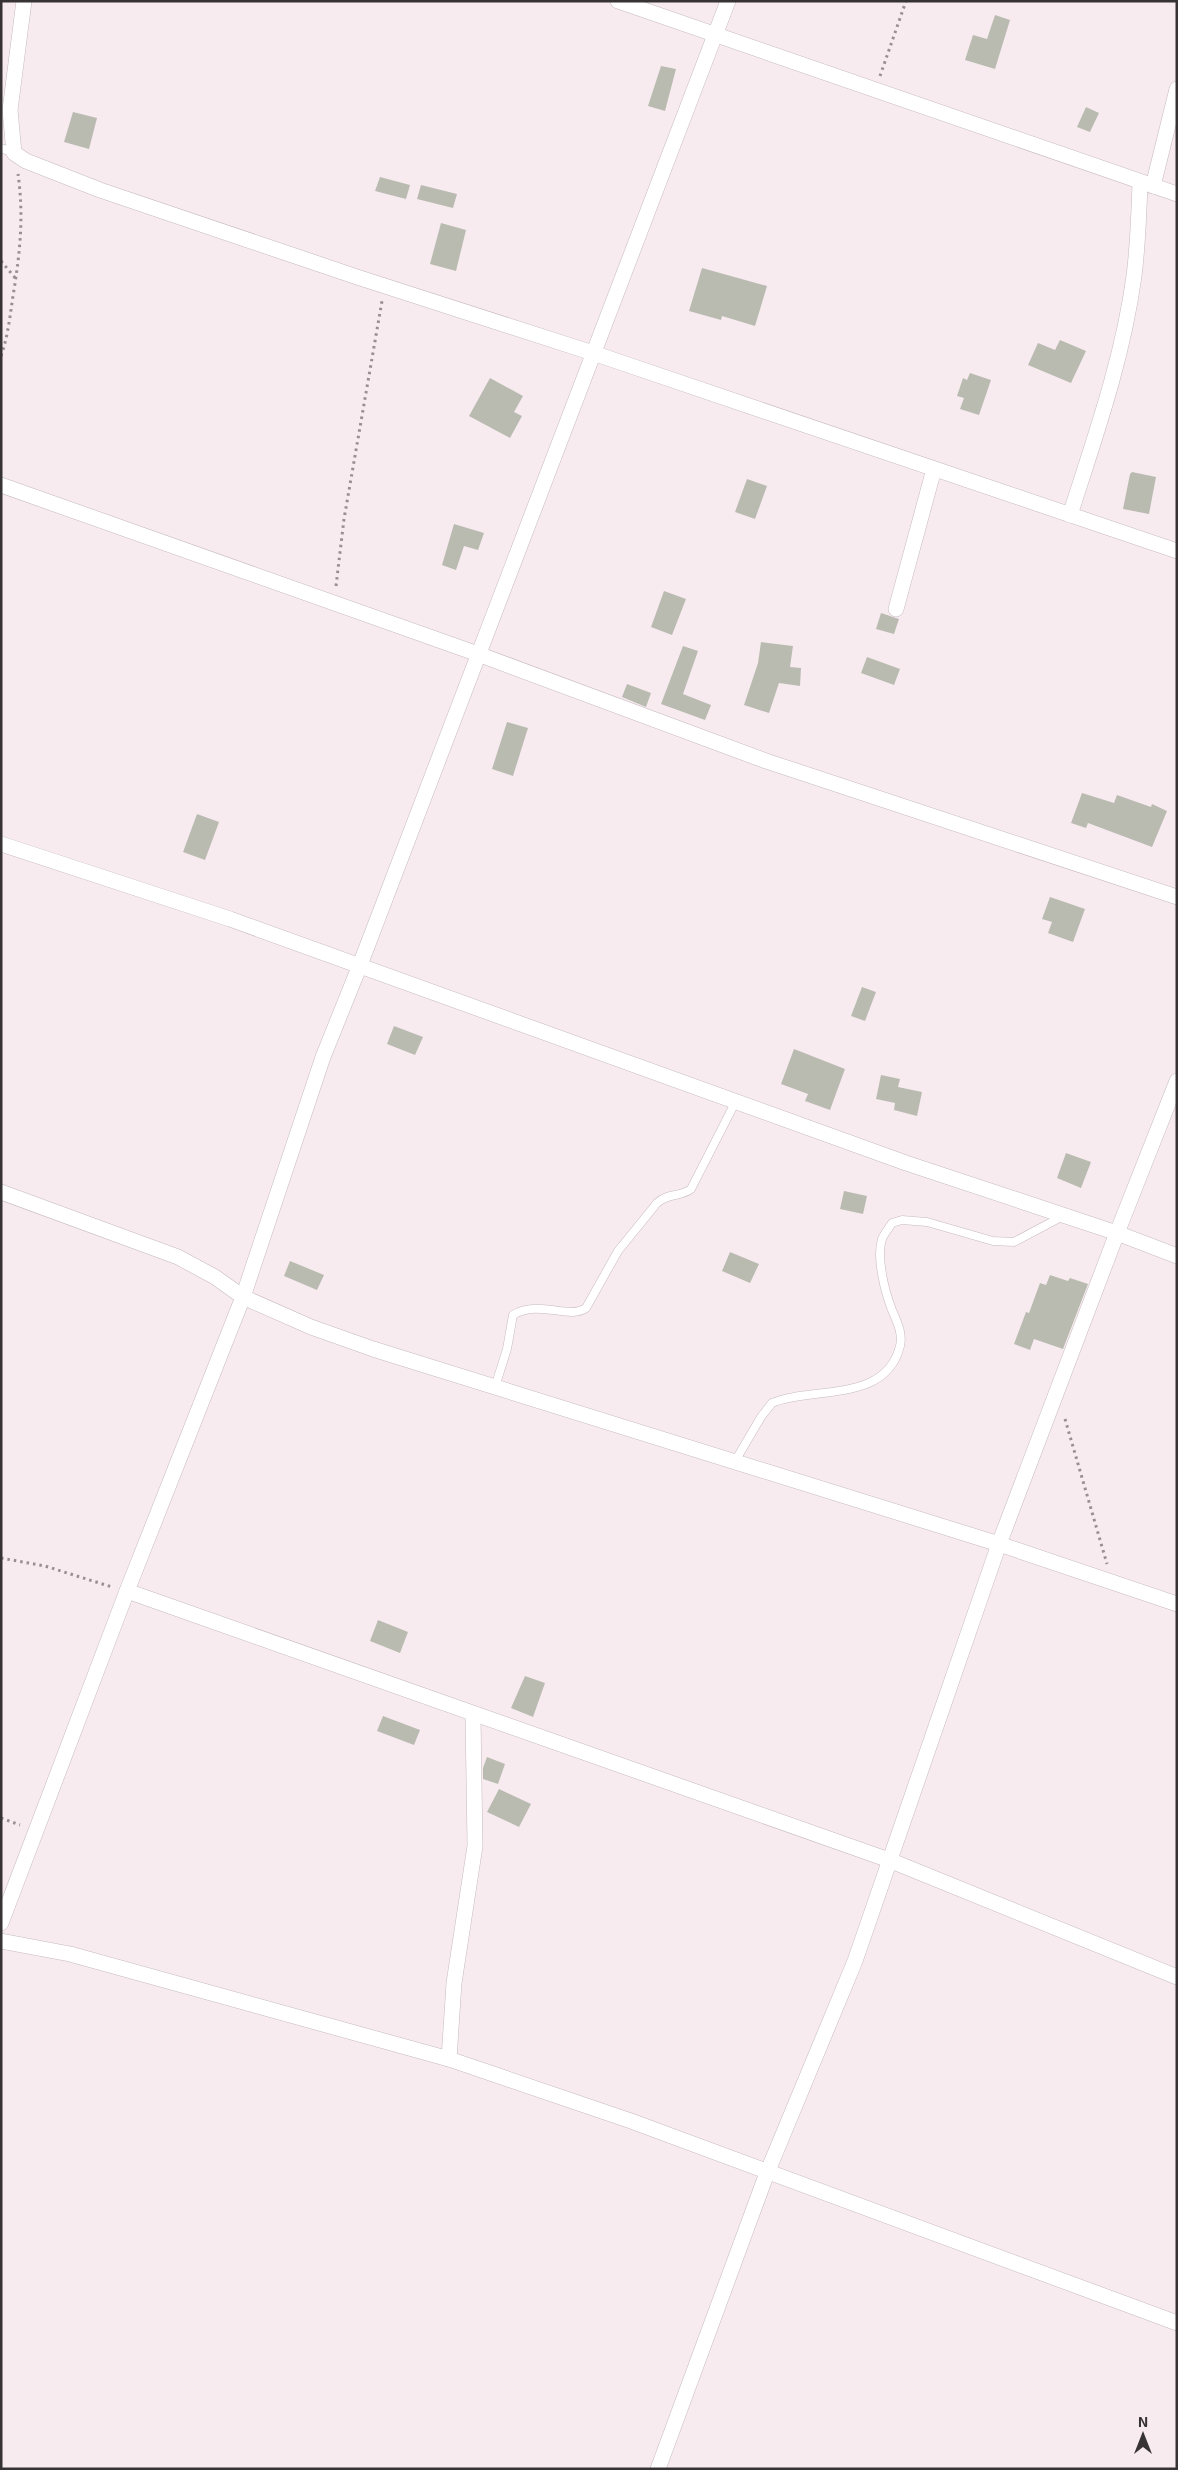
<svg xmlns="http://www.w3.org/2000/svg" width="1178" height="2470" font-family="'Exo 2',sans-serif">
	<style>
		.building { fill: #b9bbb1 }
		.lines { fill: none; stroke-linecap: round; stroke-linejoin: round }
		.lane-casing { stroke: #c6babe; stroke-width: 9 }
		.street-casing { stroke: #c6babe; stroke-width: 16 }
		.path { stroke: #988f92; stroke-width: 3; stroke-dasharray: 2.5 4; stroke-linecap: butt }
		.lane { stroke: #fff; stroke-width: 8 }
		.street { stroke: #fff; stroke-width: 15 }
	</style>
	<rect width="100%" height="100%" fill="#f8ebf0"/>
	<g class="building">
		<polygon points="995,15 1010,20 995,69 965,60 973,35 987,39"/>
		<polygon points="661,66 676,69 665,111 648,106"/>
		<polygon points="1086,107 1099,113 1090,132 1077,127"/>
		<polygon points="73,112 97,118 89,149 64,142"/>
		<polygon points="380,177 410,185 406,199 375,191"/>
		<polygon points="421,185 457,194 453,208 417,199"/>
		<polygon points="441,223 466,230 456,271 430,264"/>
		<polygon points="702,268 767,286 755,326 722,316 721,320 689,311"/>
		<polygon points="1060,340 1086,351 1071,383 1028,365 1038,343 1055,350"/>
		<polygon points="970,373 991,380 979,415 960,409 964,398 957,396 963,378 967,380"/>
		<polygon points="490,378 523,396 514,412 522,416 510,438 469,416"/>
		<polygon points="1132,472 1156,477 1149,514 1123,509 1130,474"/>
		<polygon points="747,479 767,486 755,519 735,512"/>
		<polygon points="454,524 484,533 478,550 464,546 456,570 442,565"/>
		<polygon points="664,591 686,599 672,635 651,627"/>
		<polygon points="881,613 899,619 894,634 876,629"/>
		<polygon points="761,642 793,646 790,667 801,668 800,686 779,683 769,713 744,705 758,663"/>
		<polygon points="683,646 698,651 683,694 711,705 705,720 661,704"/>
		<polygon points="867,657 900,669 894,685 861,673"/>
		<polygon points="627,684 651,693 646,707 622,697"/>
		<polygon points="507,722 528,728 513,776 492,769"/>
		<polygon points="1082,793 1114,803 1117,795 1151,807 1152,804 1167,811 1152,847 1088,823 1086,828 1071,823"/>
		<polygon points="197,814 219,822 205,860 183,852"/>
		<polygon points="1050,897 1085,909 1073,942 1048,933 1052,922 1042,919"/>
		<polygon points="862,987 876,992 865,1021 851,1016"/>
		<polygon points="394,1026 423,1037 415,1055 387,1044"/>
		<polygon points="794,1049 845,1069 830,1110 805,1101 808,1094 781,1084"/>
		<polygon points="881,1075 900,1079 898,1087 922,1092 917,1116 894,1110 895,1103 876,1099"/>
		<polygon points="1066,1153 1091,1162 1081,1188 1057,1178"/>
		<polygon points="844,1191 867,1196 863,1214 840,1209"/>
		<polygon points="730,1252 759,1264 750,1283 722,1271"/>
		<polygon points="290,1261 324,1275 317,1290 284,1276"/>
		<polygon points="1050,1275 1068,1281 1070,1278 1088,1284 1063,1349 1034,1339 1030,1350 1014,1344 1026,1312 1029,1313 1040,1283 1046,1285"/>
		<polygon points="378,1620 408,1632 400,1653 370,1641"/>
		<polygon points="525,1676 545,1683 533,1717 511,1708"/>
		<polygon points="383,1716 420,1730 414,1745 377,1731"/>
		<polygon points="487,1757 505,1764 498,1784 483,1779 483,1768"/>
		<polygon points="499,1789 531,1804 519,1827 487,1812"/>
	</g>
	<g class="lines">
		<g class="lane-casing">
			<g id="lane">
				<polyline points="1,148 14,153"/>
				<path d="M495 1387 507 1349 513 1315C539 1299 569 1320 586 1308L618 1251 657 1203C667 1193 681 1197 691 1189L736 1101"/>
				<path d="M734 1463 761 1417 772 1403C811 1386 886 1404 900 1346 903 1333 897 1322 892 1310 885 1292 876 1258 882 1239 884 1234 889 1228 892 1223L902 1220 927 1222 993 1241 1014 1242 1063 1216"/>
			</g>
		</g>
		<g class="street-casing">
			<g id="street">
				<polyline points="24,1 10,110 14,153 26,161 100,190 357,277 593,353 1177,551"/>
				<polyline points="618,1 1177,194"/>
				<polyline points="1153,186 1177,89"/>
				<polyline points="1,485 478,654 766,761 1177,897"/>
				<path d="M1070 515C1095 437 1123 358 1134 276 1138 245 1139 213 1140 182"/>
				<polyline points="896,609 934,469"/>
				<polyline points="1,844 230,919 906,1163 1117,1233 1177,1256"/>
				<polyline points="1,1192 178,1257 215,1277 243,1297 311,1327 373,1349 999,1544 1177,1604"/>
				<polyline points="127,1591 889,1860 1177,1977"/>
				<polyline points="1,1923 127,1591 243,1297 323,1057 360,965 728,1"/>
				<polyline points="1,1941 70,1954 449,2059 631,2121 1177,2323"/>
				<polyline points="449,2059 454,1983 475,1846 473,1715"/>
				<polyline points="658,2469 767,2173 855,1961 999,1544 1117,1233 1177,1081"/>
			</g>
		</g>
		<g class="path">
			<polyline points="880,76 906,1"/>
			<polyline points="1,261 16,279"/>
			<path d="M1 356C8 336 10 316 13 296 20 253 24 217 18 174"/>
			<polyline points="336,586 344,519 382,301"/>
			<polyline points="1065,1419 1107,1564"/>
			<polyline points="1,1558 45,1566 112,1587"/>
			<polyline points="1,1818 20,1825"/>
		</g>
		<use href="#lane" class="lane"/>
		<use href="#street" class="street"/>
	</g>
	<rect width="1178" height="2470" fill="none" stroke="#373233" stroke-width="5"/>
	<g transform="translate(1143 2435)" stroke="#f8ebf0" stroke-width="4" paint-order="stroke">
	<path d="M0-4L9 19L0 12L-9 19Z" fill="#373233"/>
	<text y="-8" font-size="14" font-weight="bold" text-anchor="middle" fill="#373233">N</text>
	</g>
</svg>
